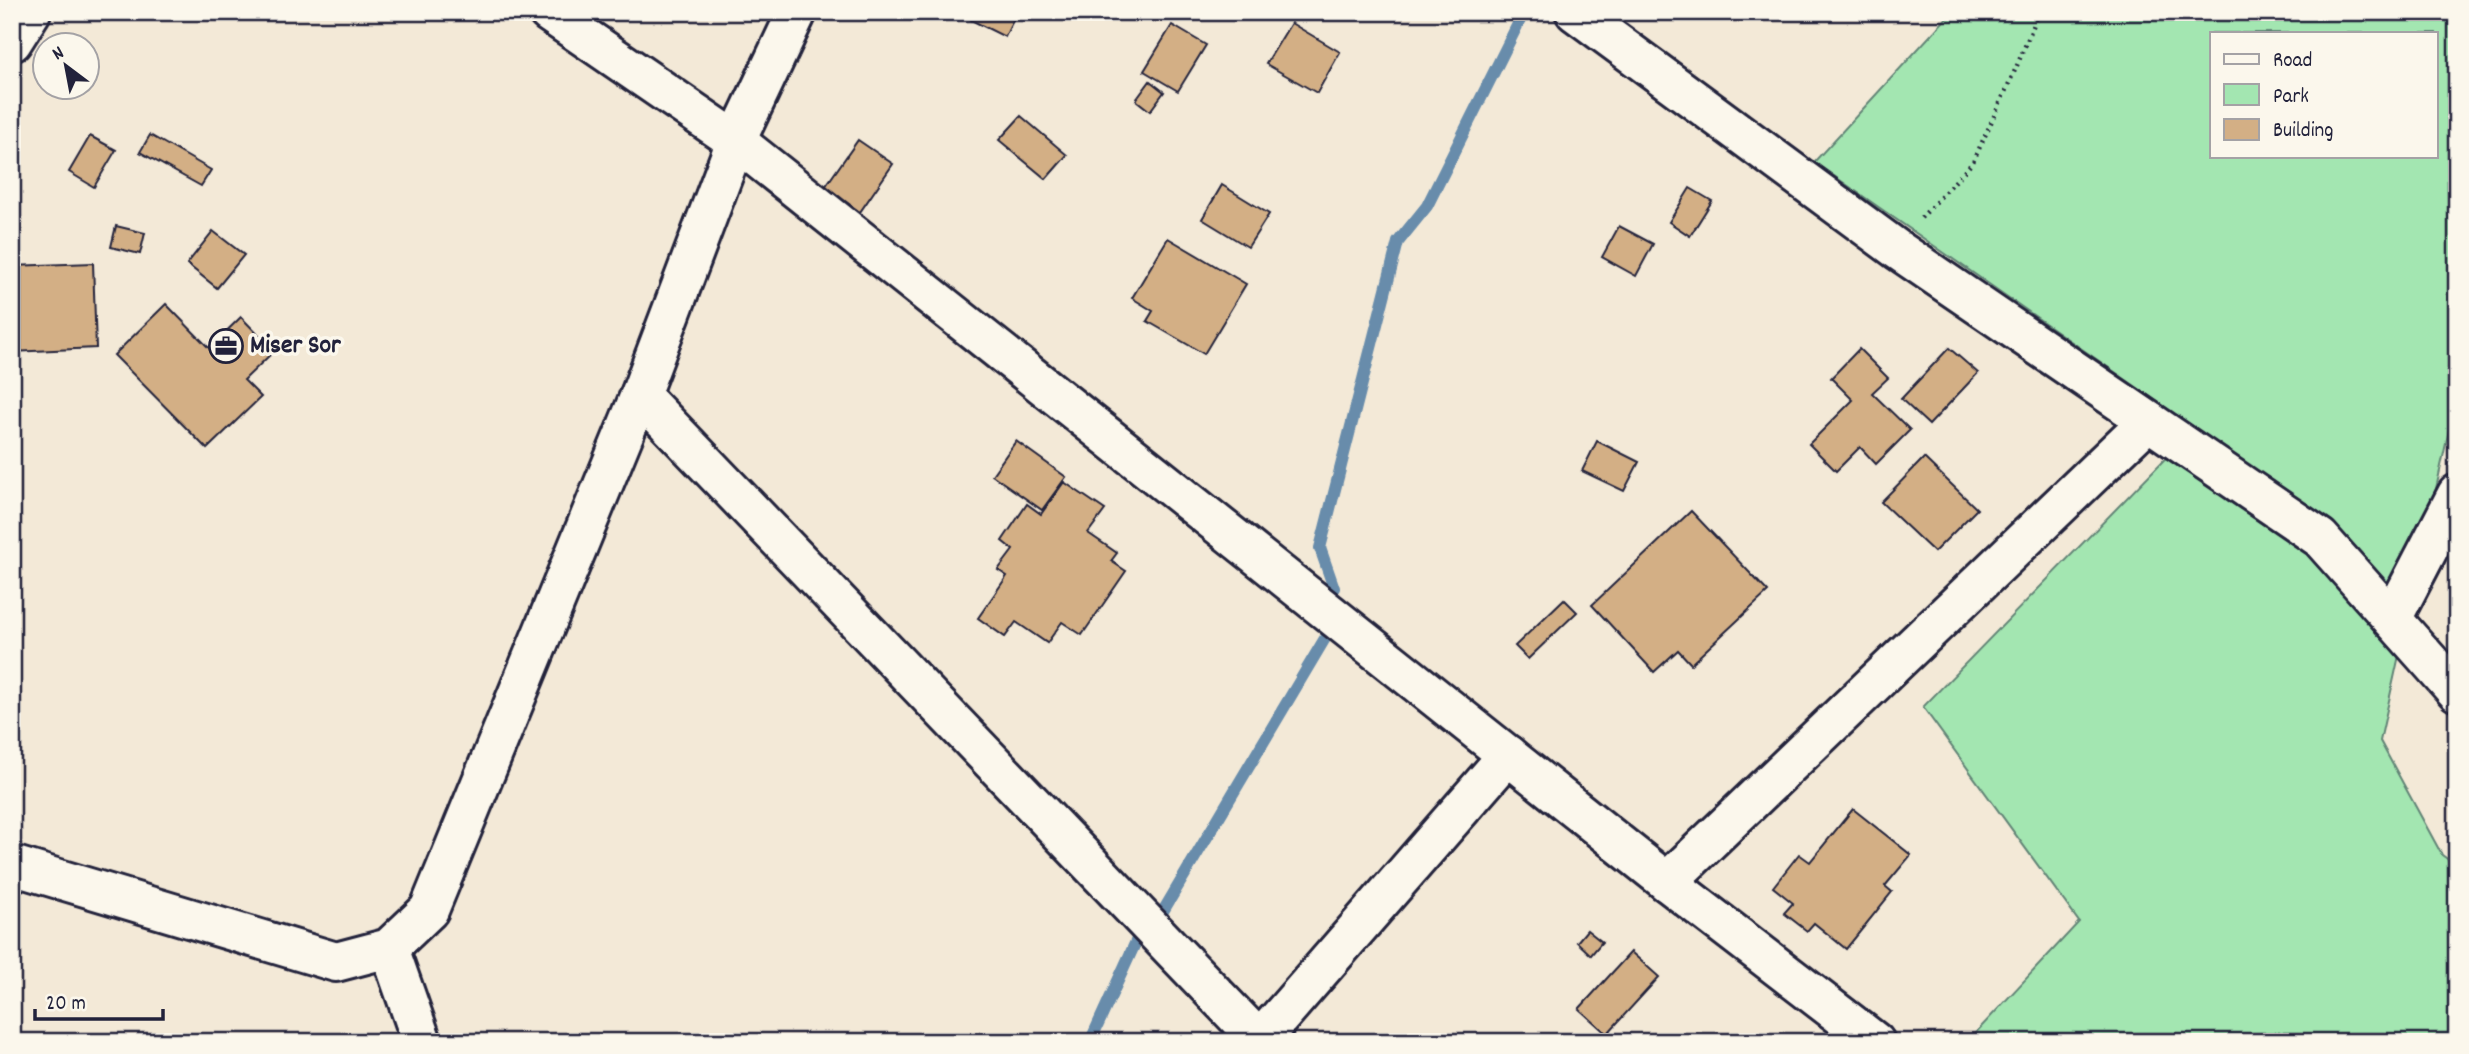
<svg xmlns="http://www.w3.org/2000/svg" width="2469" height="1054" font-family="Dekko,sans-serif">
	<style>
		.green { fill: #a3e6b1; stroke: #628476; stroke-width: 2; fill-rule: evenodd }
		.lines { fill: none; stroke-linecap: round; stroke-linejoin: round }
		.stream { stroke: #678cab; stroke-width: 12 }
		.building { fill: #d3af85; stroke: #22223b; stroke-width: 2 }
		.minor-casing { stroke: #22223b; stroke-width: 44 }
		.path { stroke: #22223b; stroke-width: 4.5; stroke-dasharray: 2 5; stroke-linecap: butt }
		.minor { stroke: #fbf7ec; stroke-width: 38 }
		.labels { text-anchor: middle; dominant-baseline: central; stroke-width: 7; stroke-linejoin: round; paint-order: stroke }
		.poi-label { font-size: 26px; font-weight: bold; fill: #22223b; stroke: #fbf7ec; text-anchor: start }
	</style>
	<rect width="100%" height="100%" fill="#f3e9d7"/>
	<filter id="ink" filterUnits="userSpaceOnUse"><feTurbulence type="fractalNoise" baseFrequency=".0143" numOctaves="2"/><feDisplacementMap in="SourceGraphic" scale="14" xChannelSelector="R" yChannelSelector="G"/><feConvolveMatrix kernelMatrix="1 2 1 2 8 2 1 2 1" color-interpolation-filters="sRGB"/></filter>
	<g filter="url(#ink)">
		<path class="green" d="M1952 12H2457V394L2380 741 2442 855 2457 866V1042H1967L2079 922 1923 707 2195 428 1814 162ZM2212 33H2436V156H2212Z"/>
		<g class="lines">
			<g class="stream">
				<polyline points="1334,588 1320,548 1398,242 1427,206 1524,12"/>
				<polyline points="1162,913 1327,635"/>
				<polyline points="1090,1042 1138,937"/>
			</g>
		</g>
		<g class="building">
			<polygon points="975,12 1017,12 1005,37 971,20"/>
			<polygon points="1291,23 1340,52 1317,93 1266,64"/>
			<polygon points="1172,25 1206,45 1178,91 1144,71"/>
			<polygon points="1150,81 1164,92 1150,111 1136,100"/>
			<polygon points="1021,116 1067,155 1046,179 999,140"/>
			<polygon points="150,135 211,170 201,186 140,152"/>
			<polygon points="90,136 116,150 94,187 69,172"/>
			<polygon points="858,140 893,164 860,212 825,187"/>
			<polygon points="1222,185 1269,214 1248,247 1202,219"/>
			<polygon points="1690,188 1712,201 1690,236 1669,222"/>
			<polygon points="116,226 145,233 140,254 111,247"/>
			<polygon points="1619,226 1653,244 1636,276 1602,257"/>
			<polygon points="213,231 244,255 217,288 187,264"/>
			<polygon points="1168,238 1246,284 1204,354 1147,321 1153,311 1132,298"/>
			<polygon points="93,263 96,348 12,352 12,266"/>
			<polygon points="166,304 209,348 241,317 274,351 244,380 261,397 207,449 114,355"/>
			<polygon points="1949,348 1978,373 1929,425 1901,399"/>
			<polygon points="1859,349 1888,378 1872,393 1910,430 1876,464 1860,447 1836,471 1809,444 1853,400 1831,378"/>
			<polygon points="1016,441 1066,477 1042,510 992,475"/>
			<polygon points="1597,441 1639,462 1624,491 1582,471"/>
			<polygon points="1924,458 1977,509 1934,552 1881,502"/>
			<polygon points="1064,482 1105,510 1088,533 1117,553 1111,561 1126,571 1082,635 1062,622 1047,643 1016,622 1005,637 978,618 1007,576 998,570 1013,550 1002,541 1027,504 1041,514"/>
			<polygon points="1691,511 1768,592 1691,664 1678,650 1654,672 1592,605"/>
			<polygon points="1564,599 1577,612 1528,659 1515,646"/>
			<polygon points="1853,809 1911,855 1885,886 1892,892 1846,949 1814,923 1807,931 1784,913 1793,903 1773,887 1799,854 1810,862"/>
			<polygon points="1587,930 1602,942 1591,955 1577,942"/>
			<polygon points="1631,952 1659,977 1607,1034 1579,1009"/>
		</g>
		<g class="lines">
			<g class="minor-casing">
				<g id="minor">
					<polyline points="548,12 736,141 1667,882 1875,1042"/>
					<polyline points="1575,12 1898,250 2320,538 2457,692"/>
					<polyline points="12,42 31,12"/>
					<polyline points="640,395 1261,1042"/>
					<polyline points="2392,619 2457,494"/>
					<polyline points="12,865 336,962 389,948 429,910 640,395 736,141 797,12"/>
					<polyline points="1667,882 2148,421"/>
					<polyline points="389,948 422,1042"/>
					<polyline points="1260,1040 1508,755"/>
				</g>
			</g>
			<polyline class="path" points="1921,218 1973,162 2016,68 2039,12"/>
			<use href="#minor" class="minor"/>
		</g>
	</g>
	<defs>
		<g id="office-ring" transform="scale(1.75)"><circle r="9.5" fill="#fbf7ec" stroke="#22223b" stroke-width="1.5"/><path d="M-6-3h4V-5.5h4V-3h4V5H-6ZM-1-4.5V-3h2v-1.5ZM-6 0V1H6V0Z" fill="#22223b"/></g>
	</defs>
	<g fill-rule="evenodd">
		<use href="#office-ring" x="226" y="346"/>
	</g>
	<g class="labels">
		<g class="poi-label">
			<text x="250" y="346">Miser Sor</text>
		</g>
	</g>
	<rect width="2469" height="1054" fill="none" stroke="#fbf7ec" stroke-width="42"/>
	<rect x="21" y="21" width="2427" height="1012" fill="none" stroke="#22223b" stroke-width="2.5" filter="url(#ink)"/>
	<rect x="2210" y="32" width="228" height="126" fill="#fbf7ec" stroke="#a4a2a5" stroke-width="2"/>
	<rect x="2224" y="54" width="35" height="10" fill="#fbf7ec" stroke="#a4a2a5" stroke-width="2"/>
	<text x="2273" y="66" font-size="21" fill="#22223b">Road</text>
	<rect x="2224" y="84" width="35" height="21" fill="#a3e6b1" stroke="#a4a2a5" stroke-width="2"/>
	<text x="2273" y="102" font-size="21" fill="#22223b">Park</text>
	<rect x="2224" y="119" width="35" height="21" fill="#d3af85" stroke="#a4a2a5" stroke-width="2"/>
	<text x="2273" y="136" font-size="21" fill="#22223b">Building</text>
	<g transform="translate(66 66) rotate(328)"><circle r="33" fill="#fbf7ec" stroke="#a4a2a5" stroke-width="2"/>
	<path d="M0-5L12 26L0 18L-12 26Z" fill="#22223b"/>
	<text y="-10" font-size="19" font-weight="bold" text-anchor="middle" fill="#22223b">N</text>
	</g>
	<path d="M35 1009v10h128v-10" fill="none" stroke="#22223b" stroke-width="3.5"/>
	<text x="46" y="1009" font-size="21" fill="#22223b" stroke="#fbf7ec" stroke-width="5" paint-order="stroke">20 m</text>
</svg>
